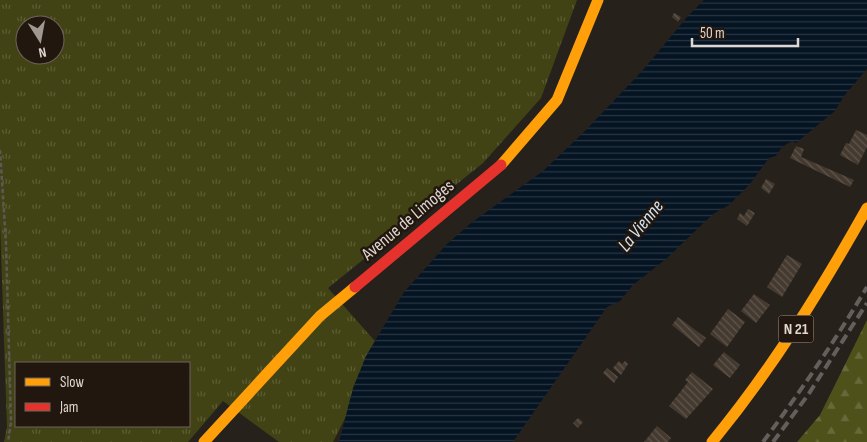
<svg xmlns="http://www.w3.org/2000/svg" width="867" height="442" font-family="'Sofia Sans Condensed',sans-serif">
	<style>
		.grass { fill: url(#grass-tufts); fill-rule: evenodd }
		.forest { fill: url(#forest-firs) }
		.water { fill: url(#water-rules) }
		.building { fill: url(#building-back-hatch) }
		.lines { fill: none; stroke-linecap: round; stroke-linejoin: round }
		.path { stroke: #5d5958; stroke-width: 2.5; stroke-dasharray: 4 2.5; stroke-linecap: butt }
		.slow { stroke: #ff9f0a; stroke-width: 11 }
		.jam { stroke: #e5322d; stroke-width: 11 }
		.rail { stroke: #635f5c; stroke-width: 4; stroke-dasharray: 10 5; stroke-linecap: butt }
		.labels { text-anchor: middle; dominant-baseline: central; stroke-width: 5; stroke-linejoin: round; paint-order: stroke }
		.shield { fill: #22170e; stroke: #a69d96; stroke-width: 1 }
		.shield-label { font-size: 16px; font-weight: bold; fill: #dfd7d1 }
		.street-label { font-size: 18px; fill: #dfd7d1; stroke: #22170e }
		.water-label { font-size: 19px; font-style: italic; fill: #d3e4f2; stroke: #22170e }
	</style>
	<defs>
		<pattern id="grass-tufts" width="24" height="20" patternUnits="userSpaceOnUse" patternTransform="scale(1.25)"><rect width="24" height="20" fill="#424314"/><path d="M3 7l-1-3M5 7V3M7 7l1-3M15 17l-1-3M17 17v-4M19 17l1-3" fill="none" stroke="#5d5d35"/></pattern>
		<pattern id="forest-firs" width="22" height="20" patternUnits="userSpaceOnUse" patternTransform="scale(1.25)"><rect width="22" height="20" fill="#4f511a"/><path d="M5 1l3.5 6h-7zM16 11l3.5 6h-7z" fill="#68693a"/></pattern>
		<pattern id="water-rules" width="6" height="5" patternUnits="userSpaceOnUse" patternTransform="scale(1.25)"><rect width="6" height="5" fill="#051422"/><path d="M0 2.5h6" fill="none" stroke="#293541"/></pattern>
		<pattern id="building-back-hatch" width="6" height="6" patternUnits="userSpaceOnUse" patternTransform="scale(1.25)"><rect width="6" height="6" fill="#453a30"/><path d="M-1 5l2 2M0 0l6 6M5-1l2 2" fill="none" stroke="#5f564d"/></pattern>
	</defs>
	<rect width="100%" height="100%" fill="#27211c"/>
	<path class="grass" d="M0 0H577L541 98 483 163 328 288 381 348 333 442H279L223 401 188 442H4L7 427 0 222ZM25 25H55V55H25ZM16 363H189V426H16Z"/>
	<polygon class="forest" points="867,320 867,442 797,442 820,415"/>
	<polygon class="water" points="704,0 867,0 867,69 844,96 835,111 796,143 792,141 782,147 776,156 769,158 750,184 729,205 713,214 666,259 633,285 620,301 607,307 513,442 339,442 353,388 366,356 404,292 447,244 471,223 543,171 584,132 643,70 687,17"/>
	<g class="building">
		<polygon points="674,13 681,17 678,22 672,17"/>
		<polygon points="856,130 867,135 867,147 858,165 840,155 846,143 849,144"/>
		<polygon points="796,146 804,149 801,157 854,180 850,187 790,158"/>
		<polygon points="766,179 775,184 769,194 761,188"/>
		<polygon points="748,209 755,213 747,226 737,219 740,213 744,216"/>
		<polygon points="787,255 802,264 782,297 767,287"/>
		<polygon points="754,294 770,305 756,323 741,311"/>
		<polygon points="728,309 745,322 727,347 710,334"/>
		<polygon points="678,317 706,338 699,347 672,325"/>
		<polygon points="724,352 740,365 730,378 713,365"/>
		<polygon points="619,361 622,364 625,361 628,364 621,375 613,368"/>
		<polygon points="607,368 618,377 614,383 603,373"/>
		<polygon points="692,372 713,389 686,419 669,406 688,382 685,380"/>
		<polygon points="578,418 583,422 578,428 573,423"/>
		<polygon points="657,426 671,438 668,442 644,442"/>
	</g>
	<g class="lines">
		<polyline class="path" points="0,150 6,243 11,422 8,442"/>
		<g class="slow">
			<polyline points="501,165 557,100 598,0"/>
			<polyline points="204,442 320,316 355,287"/>
			<path d="M712 442C772 369 821 290 867 208"/>
		</g>
		<polyline class="jam" points="355,287 501,165"/>
		<g class="rail">
			<path d="M763 442C800 392 835 341 867 287"/>
			<polyline points="773,442 808,395 867,303"/>
		</g>
	</g>
	<g class="labels">
		<rect class="shield" x="778.5" y="315.5" width="35" height="27" rx="4"/>
		<g class="shield-label">
			<text x="796" y="329">N 21</text>
		</g>
		<g class="street-label">
			<text transform="translate(408 220) rotate(-40)">Avenue de Limoges</text>
		</g>
		<g class="water-label">
			<text transform="translate(641 226) rotate(-51)">La Vienne</text>
		</g>
	</g>
	<rect x="15" y="362" width="175" height="65" fill="#22170e" stroke="#6e645c"/>
	<rect x="25" y="378" width="25" height="8" fill="#ff9f0a" stroke="#6e645c"/>
	<text x="60" y="387" font-size="15" fill="#dfd7d1">Slow</text>
	<rect x="25" y="403" width="25" height="8" fill="#e5322d" stroke="#6e645c"/>
	<text x="60" y="412" font-size="15" fill="#dfd7d1">Jam</text>
	<g transform="translate(40 40) rotate(169)"><circle r="24" fill="#22170e" stroke="#6e645c"/>
	<path d="M0-4L9 19L0 12L-9 19Z" fill="#9f9792"/>
	<text y="-8" font-size="14" font-weight="bold" text-anchor="middle" fill="#dfd7d1">N</text>
	</g>
	<path d="M692 38v8h106v-8" fill="none" stroke="#dfd7d1" stroke-width="2.5"/>
	<text x="700" y="38" font-size="15" fill="#dfd7d1" stroke="#22170e" stroke-width="4" paint-order="stroke">50 m</text>
</svg>
